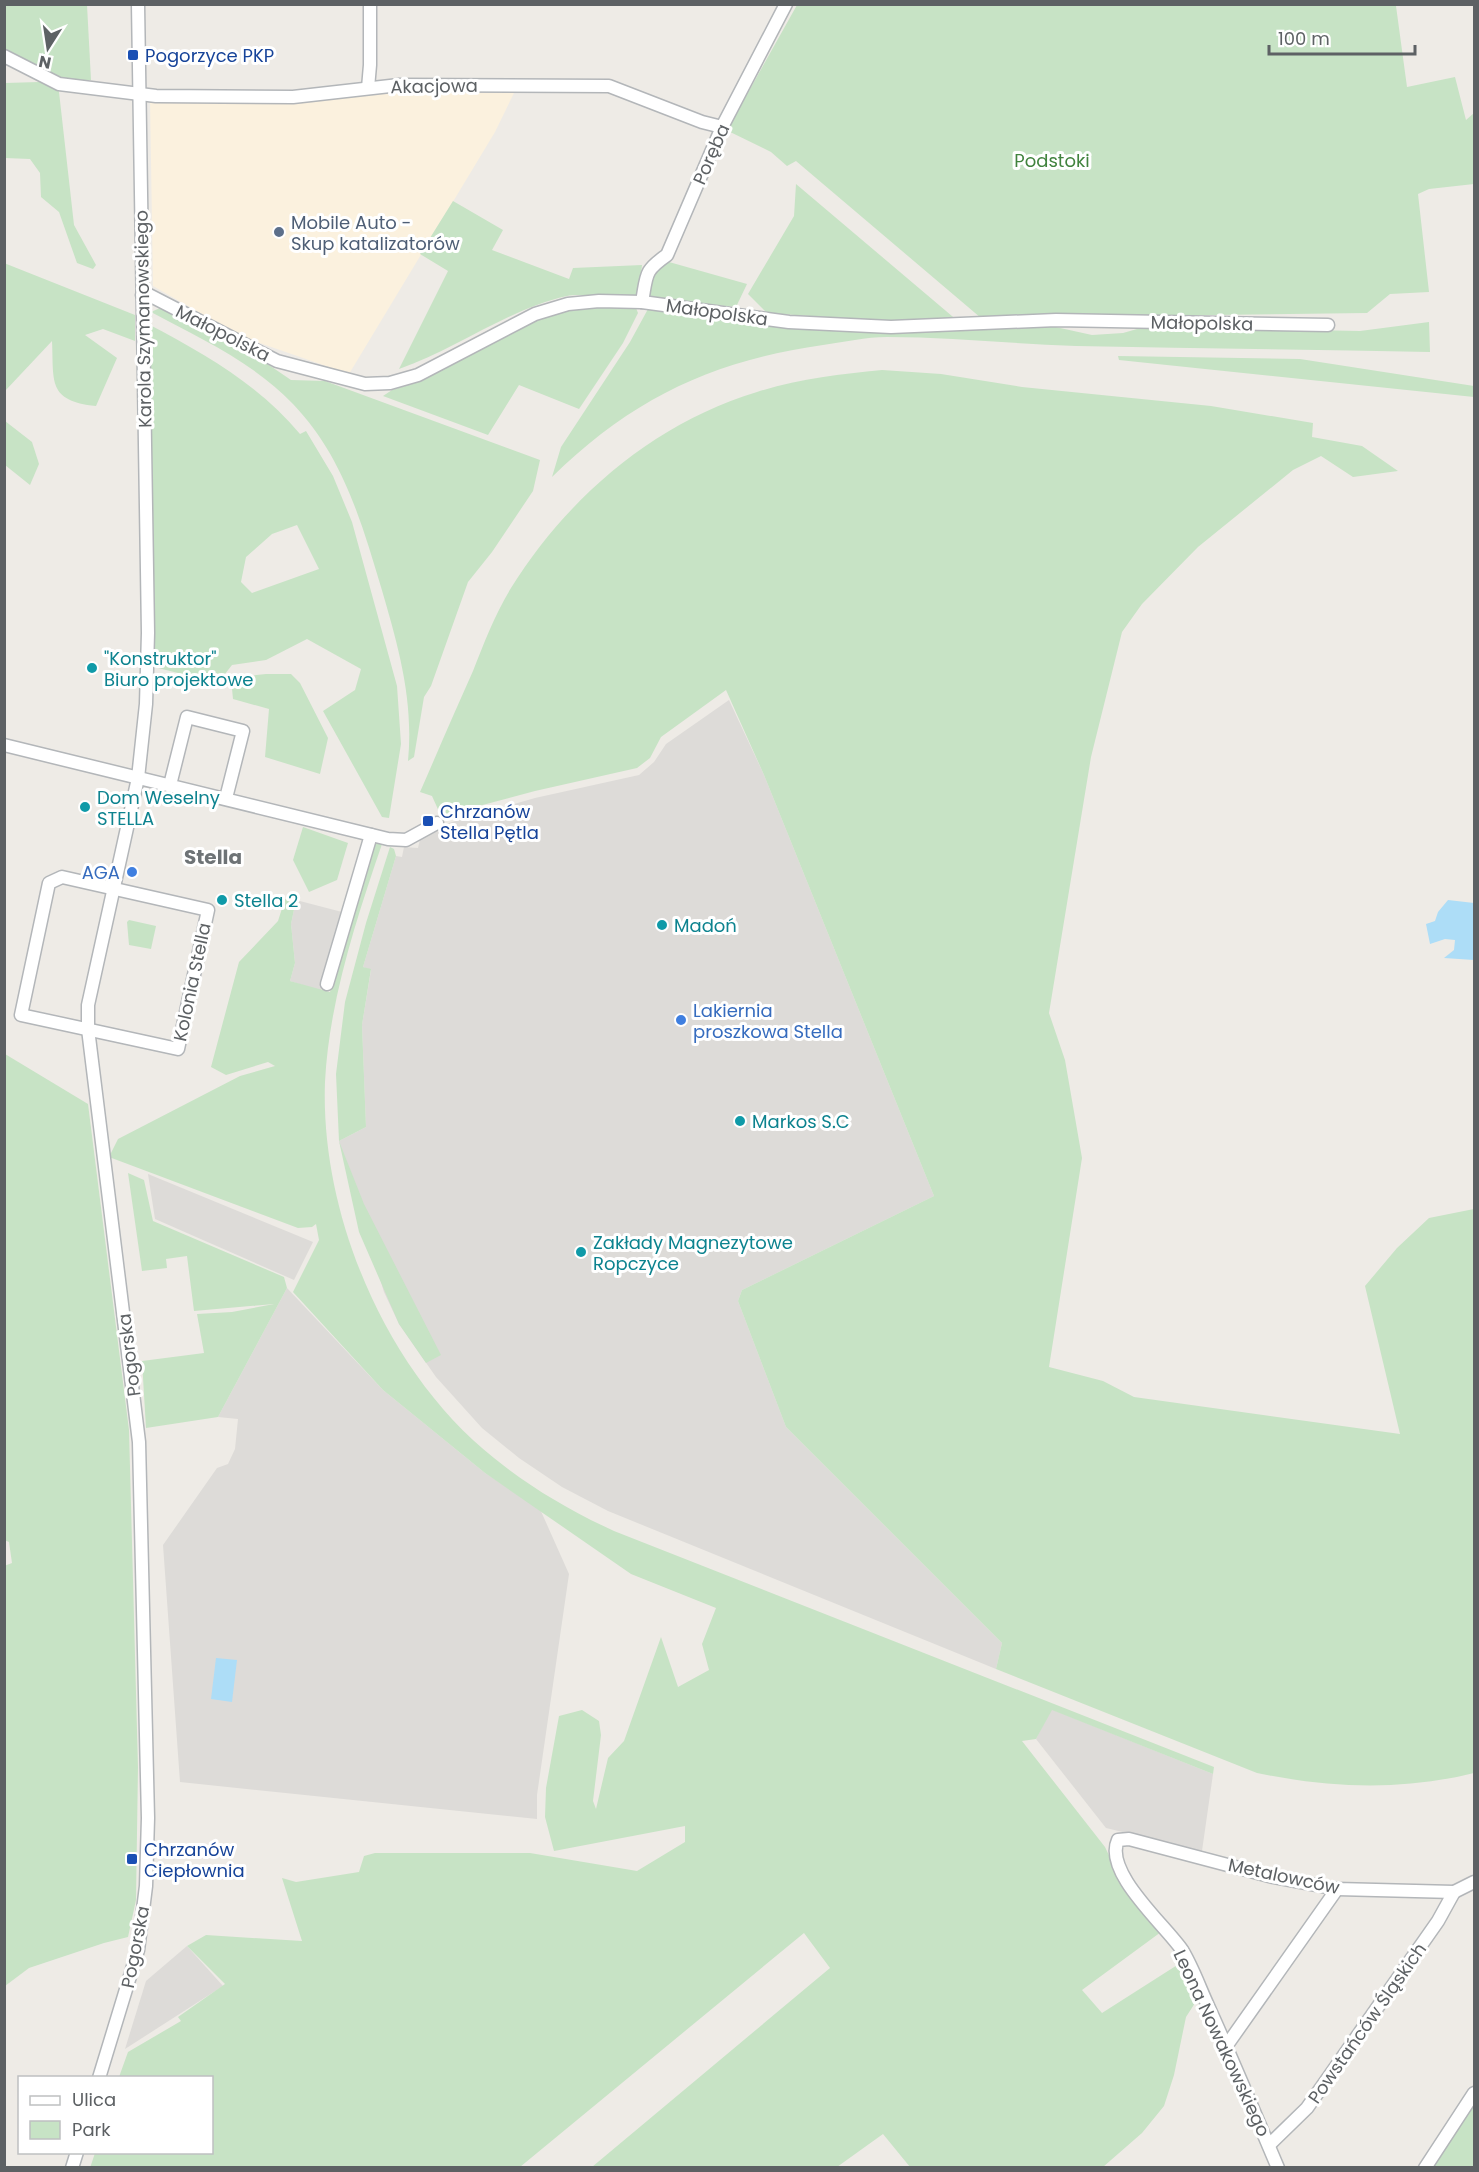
<svg xmlns="http://www.w3.org/2000/svg" width="1479" height="2172" font-family="Poppins,sans-serif">
	<style>
		.commercial { fill: #fbf1de }
		.industrial { fill: #dddbd8 }
		.green { fill: #c7e3c5; fill-rule: evenodd }
		.water { fill: #adddf7 }
		.lines { fill: none; stroke-linecap: round; stroke-linejoin: round }
		.minor-casing { stroke: #b3b6b9; stroke-width: 15 }
		.minor { stroke: #fff; stroke-width: 12 }
		.transit-dot { fill: #1a4fb4; stroke: #fff; stroke-width: 2 }
		.service-dot { fill: #5c6f8a; stroke: #fff; stroke-width: 2 }
		.culture-dot { fill: #0f9aa8; stroke: #fff; stroke-width: 2 }
		.shop-dot { fill: #3f7fe0; stroke: #fff; stroke-width: 2 }
		.labels { text-anchor: middle; dominant-baseline: central; stroke-width: 6; stroke-linejoin: round; paint-order: stroke }
		.transit-label { font-size: 18px; fill: #164399; stroke: #fff; text-anchor: start }
		.street-label { font-size: 18px; fill: #5d6164; stroke: #fff }
		.park-label { font-size: 18px; fill: #41833e; stroke: #fff }
		.service-label { font-size: 18px; fill: #4e5e75; stroke: #fff; text-anchor: start }
		.culture-label { font-size: 18px; fill: #0d838f; stroke: #fff; text-anchor: start }
		.shop-label { font-size: 18px; fill: #366cbe; stroke: #fff; text-anchor: end }
		.neighbourhood-label { font-size: 20px; font-weight: bold; fill: #6e7376; stroke: #fff }
	</style>
	<rect width="100%" height="100%" fill="#eeebe6"/>
	<polygon class="commercial" points="365,92 514,93 495,132 349,374 240,336 153,286 150,98"/>
	<g class="industrial">
		<polygon points="729,700 764,775 934,1196 742,1290 738,1301 786,1427 1002,1643 996,1669 608,1511 562,1487 519,1458 482,1428 436,1377 399,1324 384,1292 339,1141 366,1127 362,1025 371,970 363,967 396,856 402,857 404,847 418,848 421,835 442,825 535,798 639,775 654,762 666,744"/>
		<polygon points="296,900 342,912 321,991 290,981 295,963 291,924"/>
		<polygon points="148,1174 313,1242 294,1280 155,1219"/>
		<polygon points="287,1288 383,1390 485,1473 540,1509 569,1574 537,1795 537,1819 180,1782 163,1545 217,1468 228,1464 235,1449 238,1419 218,1417"/>
		<polygon points="1051,1709 1213,1774 1202,1851 1106,1828 1036,1739"/>
		<polygon points="187,1946 223,1986 125,2049 146,1981"/>
	</g>
	<g class="green">
		<polygon points="4,5 87,5 91,80 59,80 5,51"/>
		<polygon points="797,5 1401,5 1396,6 1407,87 1455,77 1466,120 1474,113 1474,184 1429,189 1418,194 1429,292 1390,294 1367,313 981,318 796,161 787,166 771,152 724,129 731,123"/>
		<polygon points="39,82 57,87 59,92 74,225 96,265 93,269 77,263 59,212 41,197 40,173 30,159 5,158 5,83"/>
		<polygon points="796,184 959,322 882,321 767,313 748,294 794,216"/>
		<path d="M453 201 503 230 492 250 569 279 573 268 642 265 639 293C630 302 584 292 567 296 508 309 457 349 399 369L448 271 420 254Z"/>
		<polygon points="669,262 747,284 736,307 648,298 649,280 664,263"/>
		<path d="M4 263 135 315V341L103 329 85 335 117 358 96 406C47 401 54 381 52 341L5 391Z"/>
		<polygon points="597,306 636,308 638,313 623,343 579,409 519,385 488,435 383,396 392,390 422,381 531,322 566,310"/>
		<path d="M162 307 266 363 291 380 325 381 540 460 533 491 492 552 468 582 431 686 424 697 414 757 408 761C414 700 398 645 381 587 361 520 342 455 293 404 254 363 200 338 151 312Z"/>
		<path d="M648 309 787 326 892 334 1051 326 1092 335 1123 333 1144 327 1360 331 1429 322 1430 352C1312 350 1194 348 1076 346 1013 344 950 337 887 337 866 337 844 342 823 345 712 361 633 398 552 477L561 447 630 342Z"/>
		<path d="M148 324C205 354 258 384 300 434L306 431 333 476 352 522 397 686 401 744 389 818 382 817 323 711 355 690 361 669 307 639 266 660 232 665 218 683 154 667ZM297 525 319 569 252 593 241 582 246 557 272 534Z"/>
		<polygon points="1118,356 1300,359 1474,386 1474,397 1119,360"/>
		<path d="M882 370 941 374 1022 387 1211 406 1313 423 1312 437 1362 446 1398 471 1353 477 1321 456 1293 470 1198 547 1142 604 1122 632 1091 757 1049 1013 1065 1060 1082 1158 1049 1367 1103 1381 1134 1397 1400 1434 1365 1286 1397 1248 1429 1218 1474 1209V1773C1402 1791 1329 1788 1257 1773L996 1669 1002 1643 786 1427 738 1301 742 1290 934 1196 764 775 726 690 661 737 650 758 637 768 535 791 441 816 432 796 420 792C438 751 455 711 473 671 484 643 495 614 511 588 567 498 654 423 757 392 798 379 840 374 882 370Z"/>
		<polygon points="5,421 32,442 39,464 30,485 5,465"/>
		<polygon points="266,674 291,674 300,683 328,738 320,774 265,757 269,709 233,699 231,678"/>
		<polygon points="303,827 348,843 337,880 309,892 293,860"/>
		<path d="M373 842 382 844C356 920 329 1002 325 1082 320 1217 388 1374 494 1458 531 1488 571 1511 614 1531L1214 1767 1213 1774 1052 1710 1036 1739 1022 1741 1105 1847 1117 1872 1161 1932 1082 1990 1102 2013 1182 1962 1197 1994 1195 2003 1186 2017 1174 2075 1164 2106 1142 2133 1103 2167H910L883 2134 837 2167H592L830 1968 804 1933 520 2167 90 2168 95 2153 212 2152V2078L119 2077 128 2052 181 2021 178 2017 225 1984 187 1946 206 1935 302 1941 282 1878 296 1882 359 1872 364 1856 375 1853H530L637 1871 685 1842V1826L554 1851 545 1817 546 1788 559 1716 582 1710 599 1721 601 1735 593 1801 596 1809 608 1758 624 1741 661 1637 678 1687 709 1670 702 1644 716 1608 631 1574 485 1473 383 1390 293 1292 319 1240 316 1224 312 1227 298 1228 109 1157 118 1139 240 1076 275 1066 268 1062 226 1075 211 1067 239 962 278 921 285 899 296 900 291 924 295 963 290 981 330 992Z"/>
		<polygon points="390,847 394,849 396,856 363,967 371,969 362,1025 366,1127 339,1141 364,1204 441,1355 426,1363 399,1324 359,1232 339,1141 336,1074 345,1002 366,923"/>
		<polygon points="129,920 156,926 151,949 129,945 127,922"/>
		<polygon points="5,1054 88,1104 129,1430 138,1767 136,1900 128,1937 104,1943 29,1968 5,1986 4,1566 12,1563 9,1542 4,1540"/>
		<polygon points="128,1173 144,1180 153,1221 284,1277 287,1288 218,1417 146,1428 142,1361 204,1353 197,1314 232,1312 274,1304 194,1311 187,1256 166,1259 167,1268 142,1271"/>
		<polygon points="1474,2103 1474,2167 1433,2167"/>
	</g>
	<g class="water">
		<polygon points="1448,900 1474,903 1474,960 1444,958 1454,950 1455,940 1445,939 1430,944 1426,924 1435,921 1438,912"/>
		<polygon points="216,1658 237,1660 232,1702 211,1699"/>
	</g>
	<g class="lines">
		<g class="minor-casing">
			<g id="minor">
				<polyline points="4,56 59,84 156,96 293,97 399,85 609,86 702,122 722,127"/>
				<polyline points="368,88 370,65 370,4"/>
				<polyline points="142,295 149,295 277,361 365,384 390,383 418,375 535,314 568,304 599,301 642,302 789,322 891,327 1056,320 1328,325"/>
				<path d="M642 302C647 274 644 271 667 255L722 127 786 4"/>
				<polyline points="4,745 388,839 406,840 437,823"/>
				<polyline points="170,785 187,717 243,731 226,798"/>
				<polygon points="62,877 208,910 178,1049 21,1015 49,883"/>
				<polyline points="327,984 371,835"/>
				<polyline points="1227,2045 1337,1889"/>
				<polyline points="99,2078 138,1950 146,1886 148,1818 139,1442 88,1029 88,1005 138,778 146,704 148,633 138,4"/>
				<polyline points="1269,2145 1307,2108 1438,1921 1454,1892"/>
				<polyline points="72,2168 77,2152"/>
				<path d="M1278 2168C1255 2114 1233 2061 1209 2008 1200 1989 1193 1968 1182 1950 1165 1925 1103 1872 1118 1840L1129 1839 1273 1877 1337 1889 1454 1892 1474 1882"/>
				<polyline points="1425,2168 1474,2093"/>
			</g>
		</g>
		<use href="#minor" class="minor"/>
	</g>
	<g class="transit-dot">
		<rect x="127" y="49" width="12" height="12" rx="3"/>
		<rect x="422" y="815" width="12" height="12" rx="3"/>
		<rect x="126" y="1853" width="12" height="12" rx="3"/>
	</g>
	<circle class="service-dot" cx="279" cy="232" r="6"/>
	<g class="culture-dot">
		<circle cx="92" cy="668" r="6"/>
		<circle cx="85" cy="807" r="6"/>
		<circle cx="222" cy="900" r="6"/>
		<circle cx="662" cy="925" r="6"/>
		<circle cx="740" cy="1121" r="6"/>
		<circle cx="581" cy="1252" r="6"/>
	</g>
	<g class="shop-dot">
		<circle cx="132" cy="872" r="6"/>
		<circle cx="681" cy="1020" r="6"/>
	</g>
	<g class="labels">
		<g class="transit-label">
			<text x="145" y="55">Pogorzyce PKP</text>
			<text x="440" y="811">Chrzanów<tspan x="440" dy="21">Stella Pętla</tspan></text>
			<text x="144" y="1849">Chrzanów<tspan x="144" dy="21">Ciepłownia</tspan></text>
		</g>
		<g class="street-label">
			<text transform="translate(434 86) rotate(-1)">Akacjowa</text>
			<text transform="translate(711 154) rotate(-66)">Poręba</text>
			<text transform="translate(717 312) rotate(8)">Małopolska</text>
			<text transform="translate(143 319) rotate(-91)">Karola Szymanowskiego</text>
			<text transform="translate(1202 323) rotate(1)">Małopolska</text>
			<text transform="translate(223 333) rotate(27)">Małopolska</text>
			<text transform="translate(192 982) rotate(-78)">Kolonia Stella</text>
			<text transform="translate(129 1355) rotate(-97)">Pogorska</text>
			<text transform="translate(1284 1876) rotate(12)">Metalowców</text>
			<text transform="translate(135 1947) rotate(-79)">Pogorska</text>
			<text transform="translate(1367 2023) rotate(-55)">Powstańców Śląskich</text>
			<text transform="translate(1222 2043) rotate(65)">Leona Nowakowskiego</text>
		</g>
		<g class="park-label">
			<text x="1052" y="160">Podstoki</text>
		</g>
		<g class="service-label">
			<text x="291" y="222">Mobile Auto -<tspan x="291" dy="21">Skup katalizatorów</tspan></text>
		</g>
		<g class="culture-label">
			<text x="104" y="658">"Konstruktor"<tspan x="104" dy="21">Biuro projektowe</tspan></text>
			<text x="97" y="797">Dom Weselny<tspan x="97" dy="21">STELLA</tspan></text>
			<text x="234" y="900">Stella 2</text>
			<text x="674" y="925">Madoń</text>
			<text x="752" y="1121">Markos S.C</text>
			<text x="593" y="1242">Zakłady Magnezytowe<tspan x="593" dy="21">Ropczyce</tspan></text>
		</g>
		<g class="shop-label">
			<text x="120" y="872">AGA</text>
			<text x="693" y="1010" text-anchor="start">Lakiernia<tspan x="693" dy="21">proszkowa Stella</tspan></text>
		</g>
		<g class="neighbourhood-label">
			<text x="213" y="857">Stella</text>
		</g>
	</g>
	<rect width="1479" height="2172" fill="none" stroke="#5d6164" stroke-width="12"/>
	<rect x="18" y="2076" width="195" height="78" fill="#ffffff" stroke="#bec0c1" stroke-width="1.5"/>
	<rect x="30" y="2096" width="30" height="9" fill="#ffffff" stroke="#bec0c1" stroke-width="1.5"/>
	<text x="72" y="2106" font-size="18" fill="#5d6164">Ulica</text>
	<rect x="30" y="2121" width="30" height="18" fill="#c7e3c5" stroke="#bec0c1" stroke-width="1.5"/>
	<text x="72" y="2136" font-size="18" fill="#5d6164">Park</text>
	<g transform="translate(48 48) rotate(192)" stroke="#ffffff" stroke-width="4.5" paint-order="stroke">
	<path d="M0-4.5L10 22L0 15L-10 22Z" fill="#5d6164"/>
	<text y="-9" font-size="16" font-weight="bold" text-anchor="middle" fill="#5d6164">N</text>
	</g>
	<path d="M1269 45v9h146v-9" fill="none" stroke="#5d6164" stroke-width="3"/>
	<text x="1278" y="45" font-size="18" fill="#5d6164" stroke="#ffffff" stroke-width="4.5" paint-order="stroke">100 m</text>
</svg>
